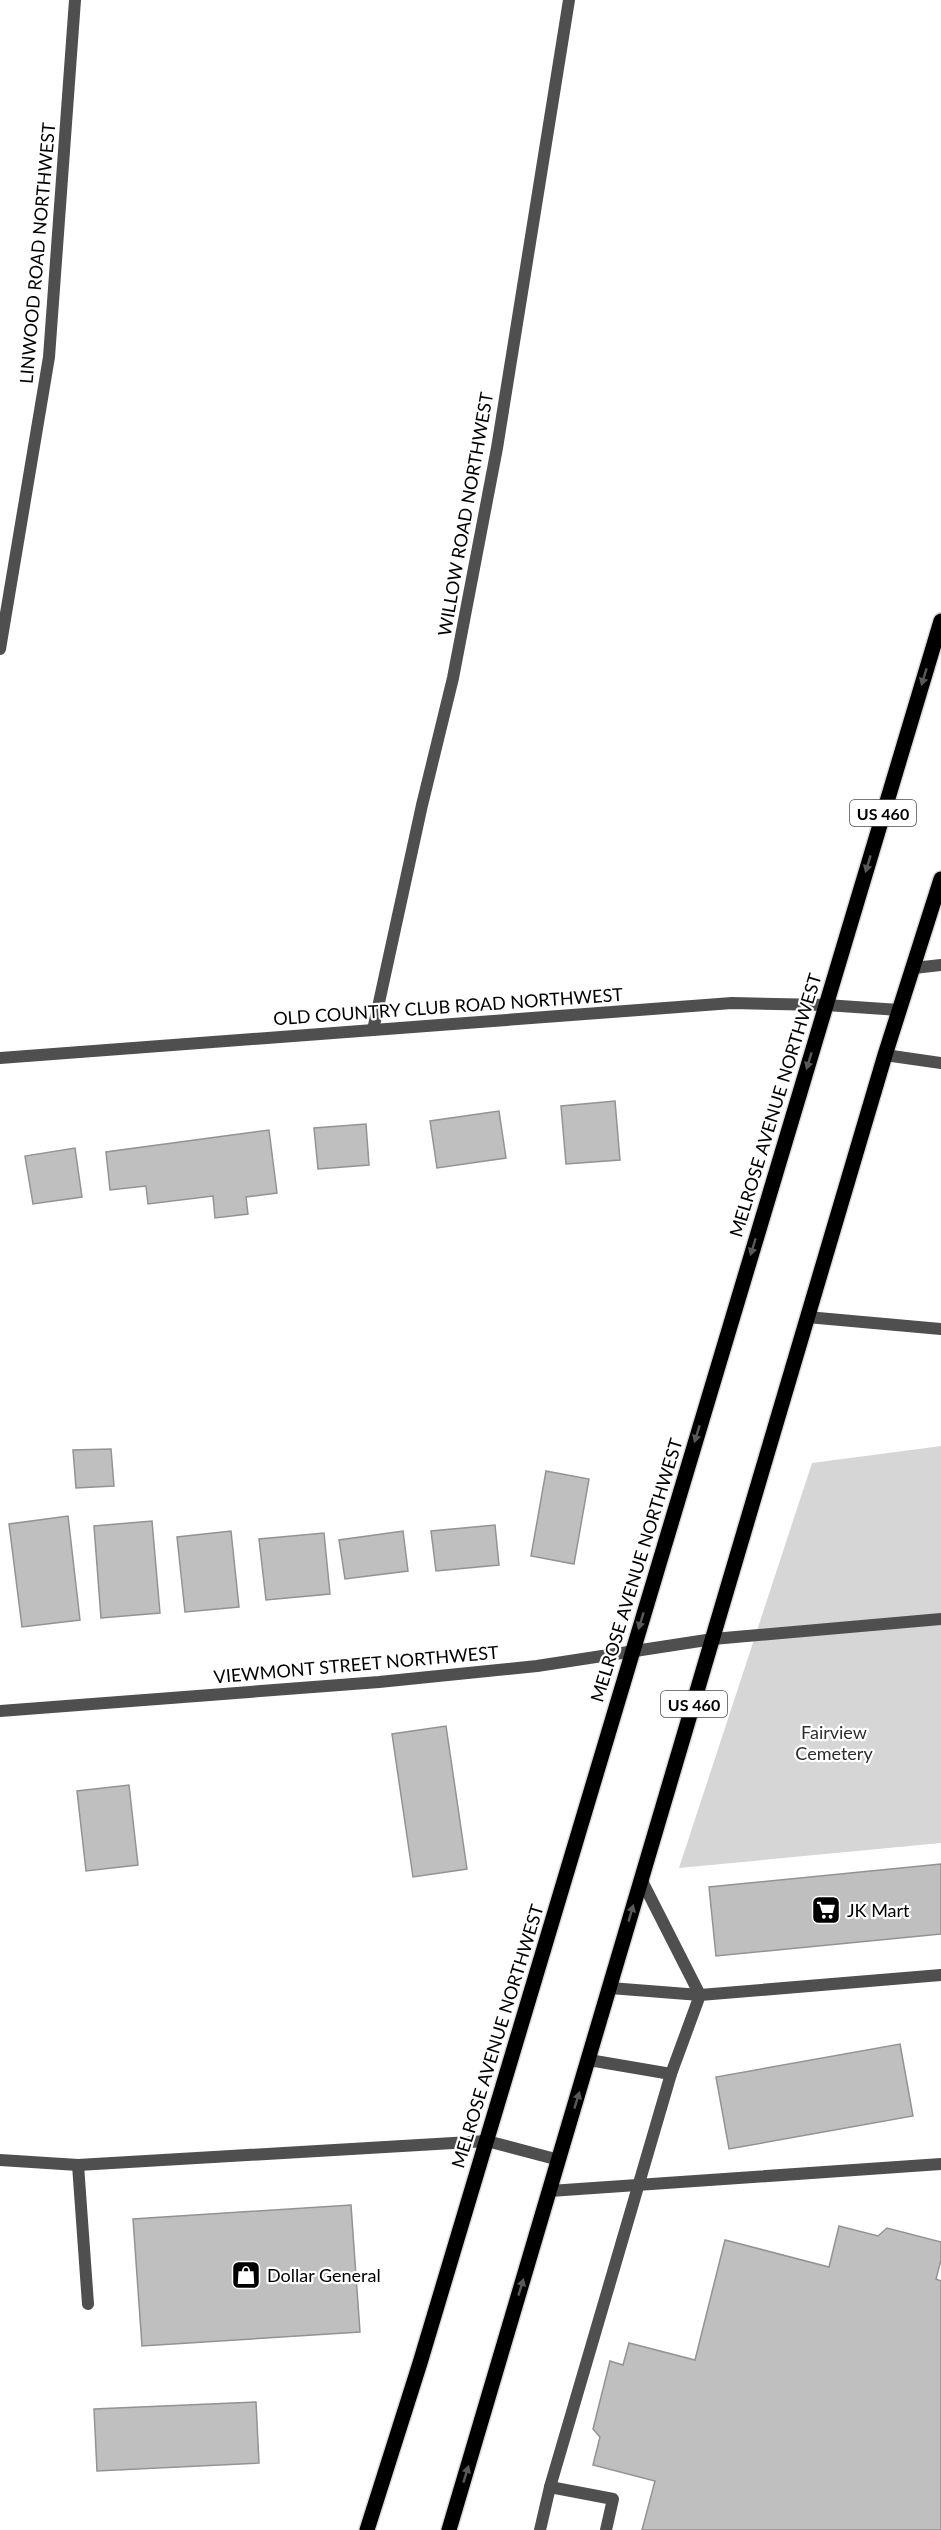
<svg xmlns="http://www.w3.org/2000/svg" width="941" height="2530" font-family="Lato,sans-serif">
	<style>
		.green { fill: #d6d6d6 }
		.building { fill: #bfbfbf; stroke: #939393; stroke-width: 1.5 }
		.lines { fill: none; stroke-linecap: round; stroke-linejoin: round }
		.primary-casing { stroke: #dbdbdb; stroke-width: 18 }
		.service { stroke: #4f4f4f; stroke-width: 12 }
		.minor { stroke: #4f4f4f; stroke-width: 12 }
		.primary { stroke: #000; stroke-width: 15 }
		.oneway { fill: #595959 }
		.labels { text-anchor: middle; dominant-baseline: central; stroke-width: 4.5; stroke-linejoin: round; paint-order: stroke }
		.shield { fill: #fff; stroke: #4c4c4c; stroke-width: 1.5 }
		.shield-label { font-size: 16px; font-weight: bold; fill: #000 }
		.street-label { font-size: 18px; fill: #000; stroke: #fff }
		.park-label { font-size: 18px; fill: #2d2d2d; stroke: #fff }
		.poi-label { font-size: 18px; fill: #000; stroke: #fff; text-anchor: start }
	</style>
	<rect width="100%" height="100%" fill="#fff"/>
	<polygon class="green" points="941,1446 941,1843 679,1868 812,1463"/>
	<g class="building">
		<polygon points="615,1101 620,1160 566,1164 561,1106"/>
		<polygon points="499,1111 506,1158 437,1168 430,1121"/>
		<polygon points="366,1124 369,1165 318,1169 314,1128"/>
		<polygon points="269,1130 277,1193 246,1197 248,1214 215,1218 213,1196 148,1204 146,1186 110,1190 106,1152"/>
		<polygon points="75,1148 82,1197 33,1204 25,1156"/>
		<polygon points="111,1449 114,1486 76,1488 73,1450"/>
		<polygon points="546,1471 589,1479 574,1564 531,1556"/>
		<polygon points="68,1516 80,1620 22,1627 9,1524"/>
		<polygon points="152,1521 160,1613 101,1618 94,1526"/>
		<polygon points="495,1525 499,1565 436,1571 431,1531"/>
		<polygon points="231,1531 239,1607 185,1612 177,1537"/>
		<polygon points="403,1531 408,1571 345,1579 339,1540"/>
		<polygon points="324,1533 330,1594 266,1600 259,1539"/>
		<polygon points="446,1726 467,1869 413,1877 392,1734"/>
		<polygon points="129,1785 138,1865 86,1871 77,1791"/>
		<polygon points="941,1864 941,1934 716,1956 709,1887"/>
		<polygon points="900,2044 913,2116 729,2149 716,2077"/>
		<polygon points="351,2205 360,2332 142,2346 133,2219"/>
		<polygon points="839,2226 878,2236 887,2228 941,2242 941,2260 936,2279 941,2281 941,2530 642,2530 655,2481 593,2465 600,2437 593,2429 610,2361 623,2365 629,2343 695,2360 725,2240 829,2267"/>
		<polygon points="256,2402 259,2463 97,2471 94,2409"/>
	</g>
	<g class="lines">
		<g class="primary-casing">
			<g id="primary">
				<polyline points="367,2530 420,2363 941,621"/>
				<polyline points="449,2530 885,1055 941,879"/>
			</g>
		</g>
		<g class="service">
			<polyline points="914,968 941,965"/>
			<polyline points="885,1055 941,1063"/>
			<polyline points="807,1317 941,1329"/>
			<polyline points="713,1639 941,1619"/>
			<polyline points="641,1879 700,1995"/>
			<polyline points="610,1988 700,1995"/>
			<polyline points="589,2060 671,2074"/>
			<polyline points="0,2160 78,2165 487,2141 559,2160"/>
			<polyline points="78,2165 88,2304"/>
			<polyline points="550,2191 941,2164"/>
			<polyline points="550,2487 671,2074 700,1995 941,1975"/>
			<polyline points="540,2530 550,2487 613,2499 606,2530"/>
		</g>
		<g class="minor">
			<polyline points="0,649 49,357 75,0"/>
			<polyline points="373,1030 422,805 453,678 497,448 569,0"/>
			<polyline points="0,1058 732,1003 826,1005 899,1010"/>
			<polyline points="0,1711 379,1682 537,1666 713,1639"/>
		</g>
		<use href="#primary" class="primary"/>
	</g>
	<defs><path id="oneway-solid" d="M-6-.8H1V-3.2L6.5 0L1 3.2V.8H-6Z" transform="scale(1.5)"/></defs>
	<g class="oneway">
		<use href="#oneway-solid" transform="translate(924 677) rotate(107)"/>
		<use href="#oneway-solid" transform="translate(868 864) rotate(107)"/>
		<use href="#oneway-solid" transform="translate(809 1061) rotate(107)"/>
		<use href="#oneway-solid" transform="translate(753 1247) rotate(107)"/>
		<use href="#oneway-solid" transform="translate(697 1434) rotate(107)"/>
		<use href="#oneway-solid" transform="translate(641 1621) rotate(107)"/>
		<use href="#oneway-solid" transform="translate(631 1913) rotate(-74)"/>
		<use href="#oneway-solid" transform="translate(577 2100) rotate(-73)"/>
		<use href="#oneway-solid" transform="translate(521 2287) rotate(-73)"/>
		<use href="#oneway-solid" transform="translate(466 2474) rotate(-73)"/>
	</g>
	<defs>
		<g id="supermarket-square" transform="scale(1.5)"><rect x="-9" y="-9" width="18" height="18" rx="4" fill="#000" stroke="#fff"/><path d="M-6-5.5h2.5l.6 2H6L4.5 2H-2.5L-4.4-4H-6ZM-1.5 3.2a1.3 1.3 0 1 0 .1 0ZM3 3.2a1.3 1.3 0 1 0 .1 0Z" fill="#fff"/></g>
		<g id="shop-square" transform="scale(1.5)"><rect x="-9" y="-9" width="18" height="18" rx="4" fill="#000" stroke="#fff"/><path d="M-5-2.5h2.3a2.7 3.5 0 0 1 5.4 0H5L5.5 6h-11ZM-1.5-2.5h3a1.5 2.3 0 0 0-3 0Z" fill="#fff"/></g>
	</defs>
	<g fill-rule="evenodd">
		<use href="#supermarket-square" x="826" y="1910"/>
		<use href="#shop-square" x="246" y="2275"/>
	</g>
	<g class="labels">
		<g class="shield">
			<rect x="850" y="800" width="66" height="26" rx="4.5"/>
			<rect x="661" y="1691" width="66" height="26" rx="4.5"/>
		</g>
		<g class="shield-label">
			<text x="883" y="813">US 460</text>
			<text x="694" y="1704">US 460</text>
		</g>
		<g class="street-label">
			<text transform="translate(37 253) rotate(-85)">LINWOOD ROAD NORTHWEST</text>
			<text transform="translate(465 514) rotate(-80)">WILLOW ROAD NORTHWEST</text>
			<text transform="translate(448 1006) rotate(-4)">OLD COUNTRY CLUB ROAD NORTHWEST</text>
			<text transform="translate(775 1105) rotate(-73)">MELROSE AVENUE NORTHWEST</text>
			<text transform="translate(636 1570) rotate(-73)">MELROSE AVENUE NORTHWEST</text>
			<text transform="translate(356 1664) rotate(-5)">VIEWMONT STREET NORTHWEST</text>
			<text transform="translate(497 2036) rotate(-73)">MELROSE AVENUE NORTHWEST</text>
		</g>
		<g class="park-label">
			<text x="834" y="1732">Fairview<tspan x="834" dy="21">Cemetery</tspan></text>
		</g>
		<g class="poi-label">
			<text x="847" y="1910">JK Mart</text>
			<text x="267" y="2275">Dollar General</text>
		</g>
	</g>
</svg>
